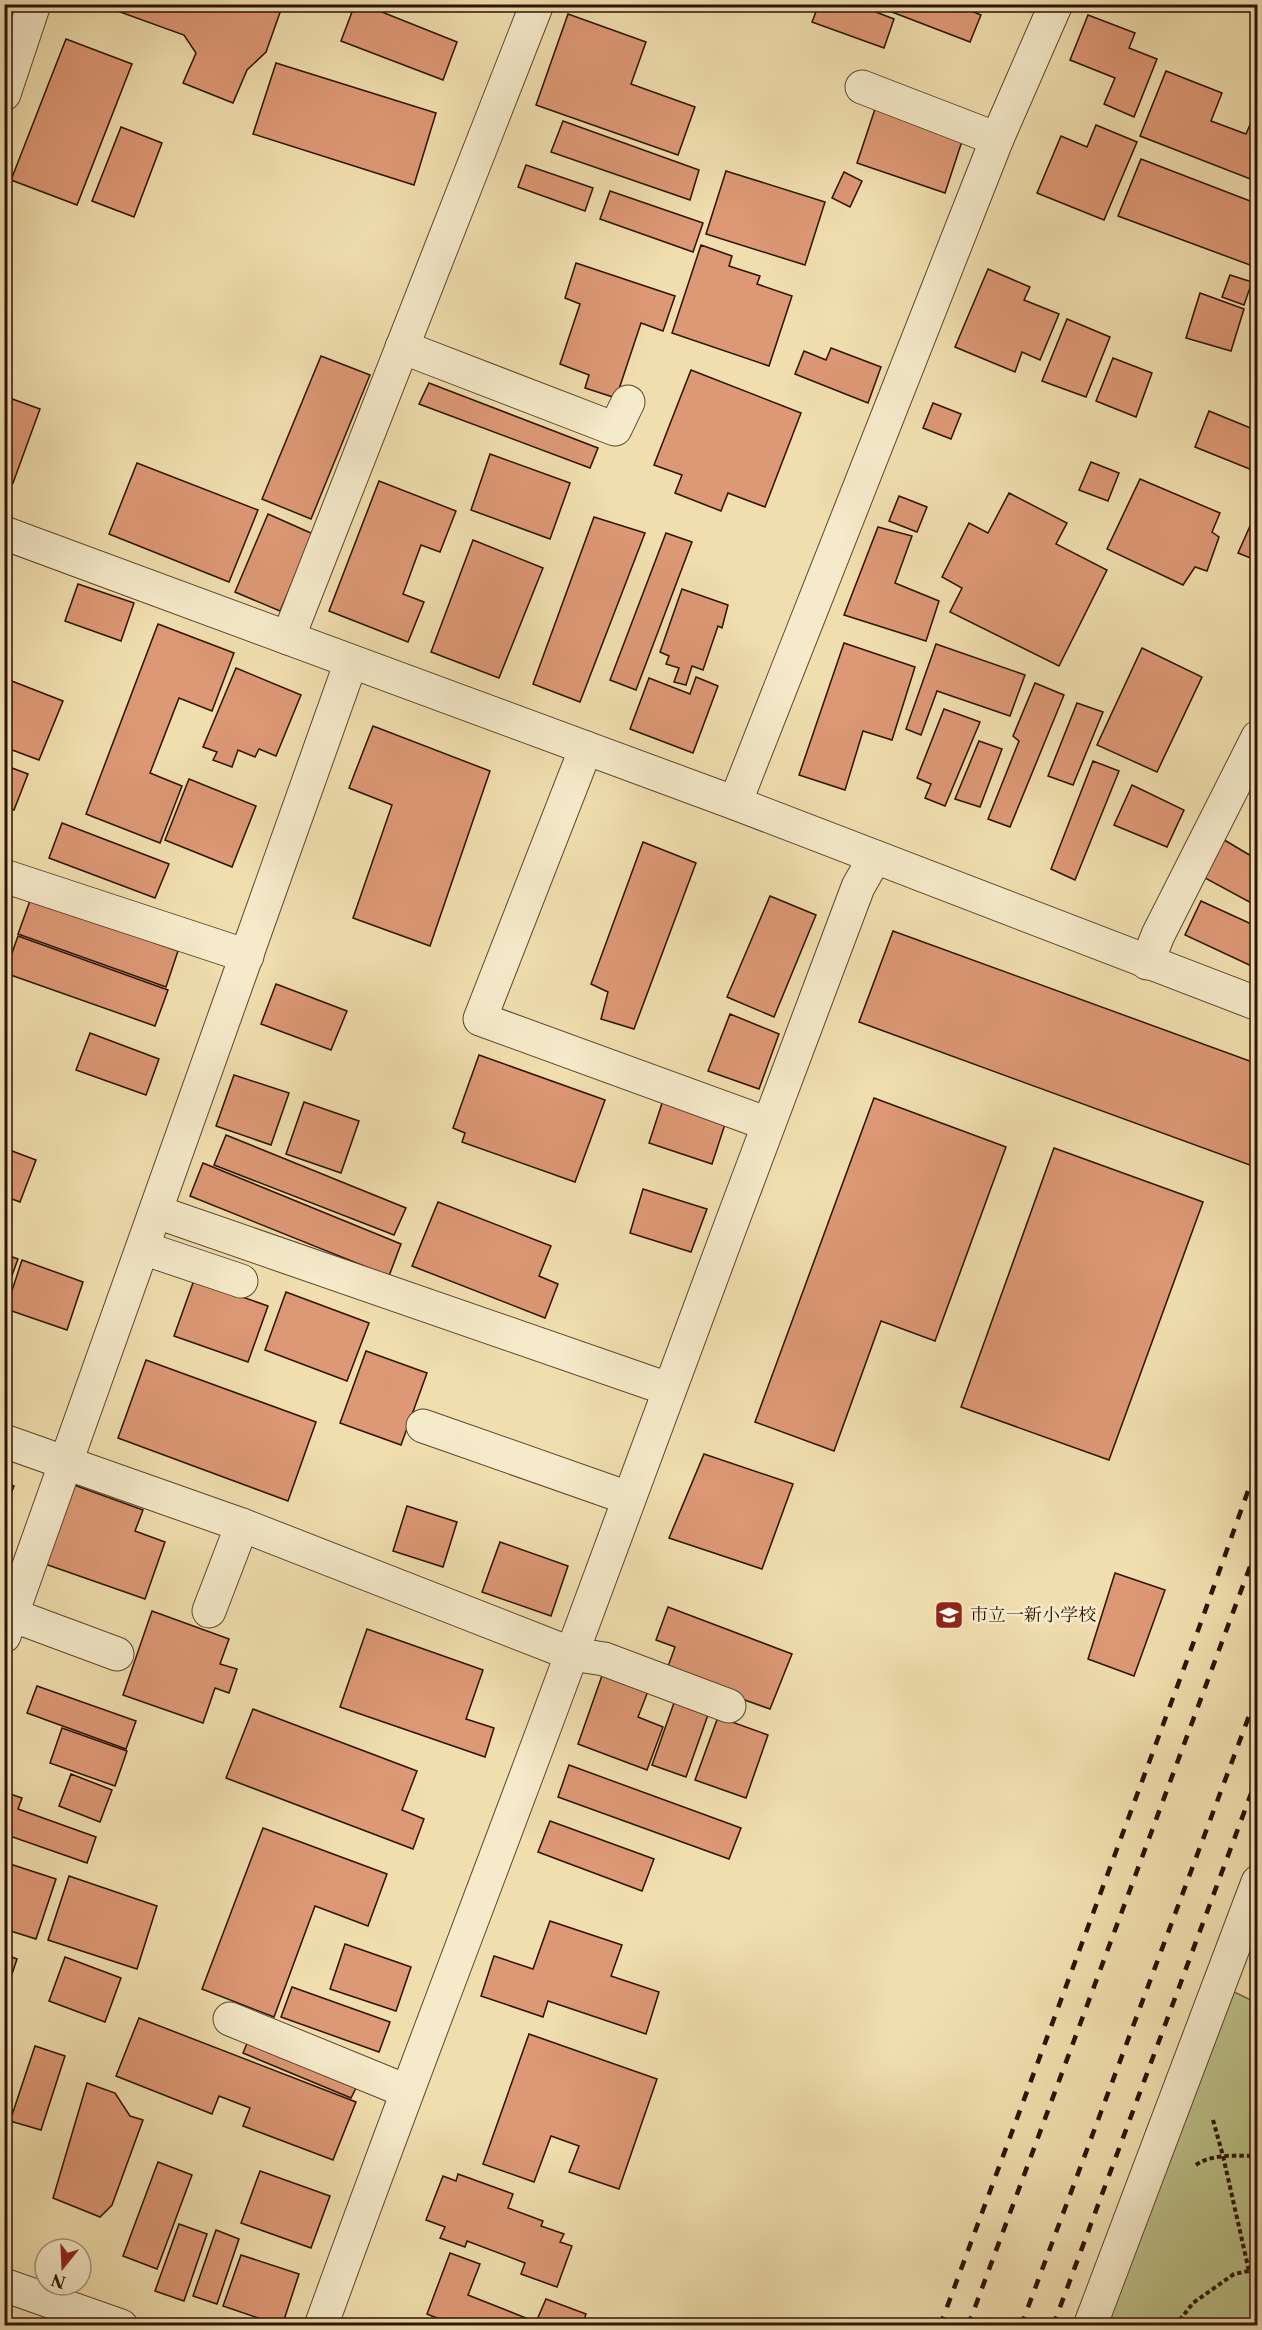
<svg xmlns="http://www.w3.org/2000/svg" width="1262" height="2330" font-family="'Libre Caslon Text','Noto Serif JP',serif">
	<style>
		.green { fill: #bbc189; stroke: #746a45; stroke-width: 1.5 }
		.building { fill: #dd9875; stroke: #2c1201; stroke-width: 1.5 }
		.lines { fill: none; stroke-linecap: round; stroke-linejoin: round }
		.minor-casing { stroke: #5d452c; stroke-width: 35 }
		.path { stroke: #2c1201; stroke-width: 4; stroke-dasharray: 4.5 3; stroke-linecap: butt }
		.minor { stroke: #f5eaca; stroke-width: 33 }
		.tram { stroke: #2c1201; stroke-width: 1.5 }
		.rail { stroke: #2c1201; stroke-width: 4.5; stroke-dasharray: 10 10; stroke-linecap: butt }
		.labels { text-anchor: middle; dominant-baseline: central; stroke-width: 5; stroke-linejoin: round; paint-order: stroke }
		.poi-label { font-size: 18px; fill: #2c1201; stroke: #f5eaca; text-anchor: start }
	</style>
	<rect width="100%" height="100%" fill="#f0deae"/>
	<filter id="stains"><feTurbulence type="fractalNoise" baseFrequency=".00333" numOctaves="4"/><feColorMatrix values="0 0 0 0 .2 0 0 0 0 .09 0 0 0 0 .02 0 0 0 .5 -.17"/></filter>
	<radialGradient id="worn" r=".72"><stop offset=".6" stop-color="#630" stop-opacity="0"/><stop offset="1" stop-color="#630" stop-opacity=".3"/></radialGradient>
	<polygon class="green" points="1228,1989 1257,2003 1257,2325 1097,2326"/>
	<g class="building">
		<polygon points="98,4 283,4 266,52 247,70 233,103 183,83 196,53 184,35"/>
		<polygon points="355,4 362,4 457,42 443,80 341,41"/>
		<polygon points="819,4 855,4 894,19 884,48 812,22"/>
		<polygon points="871,4 954,4 981,15 970,42"/>
		<polygon points="1233,4 1258,4 1258,16"/>
		<polygon points="568,14 646,42 631,84 695,107 678,155 536,105"/>
		<polygon points="1088,15 1135,33 1129,48 1157,59 1134,117 1104,104 1115,78 1070,60"/>
		<polygon points="66,39 132,64 77,205 11,180"/>
		<polygon points="276,63 436,113 414,185 253,134"/>
		<polygon points="1166,71 1222,93 1211,121 1246,134 1258,106 1258,182 1140,136"/>
		<polygon points="877,103 965,132 945,193 857,163"/>
		<polygon points="563,121 699,170 690,200 551,152"/>
		<polygon points="1096,125 1137,142 1104,220 1037,193 1061,136 1087,147"/>
		<polygon points="121,127 162,143 134,217 92,201"/>
		<polygon points="1141,159 1258,204 1258,268 1118,216"/>
		<polygon points="526,165 593,188 585,211 518,187"/>
		<polygon points="726,171 825,202 805,265 706,234"/>
		<polygon points="844,172 862,181 850,207 832,198"/>
		<polygon points="610,191 703,223 693,252 600,219"/>
		<polygon points="701,245 732,256 729,266 760,276 757,284 792,296 769,366 672,333"/>
		<polygon points="576,263 675,296 663,331 641,323 616,398 585,388 589,375 560,364 580,304 565,298"/>
		<polygon points="988,269 1030,287 1024,300 1059,314 1040,360 1022,352 1015,372 955,347"/>
		<polygon points="1230,275 1252,282 1244,305 1222,297"/>
		<polygon points="1200,293 1244,309 1231,351 1186,338"/>
		<polygon points="1067,319 1110,337 1086,397 1042,381"/>
		<polygon points="831,348 881,367 868,403 795,374 804,351 826,360"/>
		<polygon points="321,356 370,375 311,519 262,499"/>
		<polygon points="1113,358 1152,373 1136,417 1096,401"/>
		<polygon points="691,370 801,413 765,507 728,493 721,511 675,493 682,475 654,465"/>
		<polygon points="429,383 598,448 590,468 419,404"/>
		<polygon points="4,396 40,409 13,483 4,479"/>
		<polygon points="933,403 961,414 951,439 923,428"/>
		<polygon points="1209,411 1258,431 1257,472 1195,447"/>
		<polygon points="490,454 570,483 550,539 471,510"/>
		<polygon points="1091,462 1119,473 1108,501 1079,490"/>
		<polygon points="137,463 258,510 229,582 109,534"/>
		<polygon points="1140,479 1220,513 1212,532 1219,537 1207,571 1195,567 1183,585 1107,549"/>
		<polygon points="379,481 456,511 440,552 421,545 403,594 424,602 408,642 329,611"/>
		<polygon points="1009,493 1067,523 1056,544 1107,570 1059,666 950,612 962,588 942,577 969,523 988,533"/>
		<polygon points="899,496 927,507 917,532 889,521"/>
		<polygon points="1258,508 1258,561 1238,553"/>
		<polygon points="268,514 313,534 280,611 235,592"/>
		<polygon points="594,517 645,533 580,702 533,684"/>
		<polygon points="878,527 912,536 895,583 939,601 926,641 844,615"/>
		<polygon points="666,533 692,542 636,690 610,680"/>
		<polygon points="473,540 543,568 499,678 431,652"/>
		<polygon points="78,584 134,603 121,641 65,621"/>
		<polygon points="682,589 728,605 722,628 718,626 703,670 692,666 686,685 674,682 679,668 666,664 669,656 660,652"/>
		<polygon points="158,624 234,653 212,711 179,698 150,773 182,786 160,843 86,814"/>
		<polygon points="844,643 915,667 892,740 863,731 845,790 799,775"/>
		<polygon points="936,644 1025,675 1010,716 937,691 921,735 906,729"/>
		<polygon points="1142,648 1202,677 1157,772 1097,745"/>
		<polygon points="236,668 301,695 276,756 259,749 255,757 238,750 232,767 213,760 217,752 203,747"/>
		<polygon points="696,677 718,686 693,753 630,729 649,678 690,694"/>
		<polygon points="4,678 63,701 39,760 4,747"/>
		<polygon points="1035,683 1064,695 1010,827 988,819 1019,741 1013,736"/>
		<polygon points="1077,703 1103,712 1073,785 1048,776"/>
		<polygon points="944,709 980,722 945,806 925,798 931,784 917,778"/>
		<polygon points="373,726 490,771 430,946 353,918 392,805 349,788"/>
		<polygon points="979,741 1002,749 980,807 955,799"/>
		<polygon points="1093,761 1119,771 1075,880 1051,869"/>
		<polygon points="4,765 28,774 14,810 4,806"/>
		<polygon points="189,779 256,806 232,867 165,840"/>
		<polygon points="1132,785 1184,810 1167,847 1114,825"/>
		<polygon points="1258,801 1258,824 1251,821"/>
		<polygon points="62,823 169,864 155,898 49,858"/>
		<polygon points="1221,838 1258,860 1258,898 1255,905 1205,878"/>
		<polygon points="643,842 696,863 634,1029 601,1019 608,992 591,984"/>
		<polygon points="770,896 816,915 774,1017 727,997"/>
		<polygon points="31,898 178,951 166,987 18,934"/>
		<polygon points="1201,901 1258,927 1258,969 1185,935"/>
		<polygon points="893,931 1258,1064 1258,1168 859,1022"/>
		<polygon points="18,936 168,990 155,1026 5,973"/>
		<polygon points="276,984 347,1011 331,1050 261,1024"/>
		<polygon points="730,1014 779,1034 759,1089 708,1071"/>
		<polygon points="90,1033 159,1059 146,1095 76,1070"/>
		<polygon points="479,1055 605,1100 575,1182 462,1142 465,1133 453,1128"/>
		<polygon points="234,1075 289,1093 271,1145 216,1126"/>
		<polygon points="665,1094 728,1115 712,1164 649,1143"/>
		<polygon points="874,1098 1006,1147 935,1341 881,1321 834,1451 755,1422"/>
		<polygon points="304,1102 359,1121 341,1173 286,1154"/>
		<polygon points="226,1135 406,1208 394,1235 214,1165"/>
		<polygon points="4,1148 36,1160 20,1202 4,1196"/>
		<polygon points="1054,1148 1203,1202 1109,1460 961,1407"/>
		<polygon points="203,1163 401,1244 389,1276 190,1196"/>
		<polygon points="643,1189 707,1209 691,1252 630,1233"/>
		<polygon points="438,1202 551,1246 539,1276 558,1284 545,1318 412,1266"/>
		<polygon points="4,1254 18,1259 4,1297"/>
		<polygon points="22,1260 83,1282 67,1330 6,1309"/>
		<polygon points="194,1280 268,1306 248,1362 174,1336"/>
		<polygon points="286,1292 369,1323 347,1381 265,1350"/>
		<polygon points="366,1351 427,1373 401,1445 340,1423"/>
		<polygon points="146,1360 316,1422 288,1501 118,1438"/>
		<polygon points="704,1454 793,1484 762,1569 669,1538"/>
		<polygon points="4,1483 14,1486 4,1512"/>
		<polygon points="74,1485 143,1510 135,1531 165,1542 145,1599 45,1564"/>
		<polygon points="407,1506 457,1522 443,1567 393,1551"/>
		<polygon points="500,1542 568,1566 551,1616 482,1592"/>
		<polygon points="1115,1573 1165,1590 1134,1676 1088,1659"/>
		<polygon points="668,1607 792,1654 770,1709 666,1672 675,1647 656,1640"/>
		<polygon points="152,1611 229,1639 220,1664 237,1669 229,1693 215,1688 203,1723 123,1695"/>
		<polygon points="367,1629 483,1670 466,1719 494,1728 485,1757 340,1707"/>
		<polygon points="604,1670 650,1686 638,1717 663,1727 647,1770 578,1744"/>
		<polygon points="37,1686 136,1721 126,1749 27,1713"/>
		<polygon points="675,1700 709,1712 686,1777 652,1765"/>
		<polygon points="253,1709 417,1771 402,1810 424,1819 413,1849 226,1778"/>
		<polygon points="718,1717 768,1735 746,1798 695,1780"/>
		<polygon points="62,1728 127,1751 115,1786 50,1763"/>
		<polygon points="569,1765 741,1828 729,1859 558,1797"/>
		<polygon points="71,1774 112,1790 100,1822 59,1806"/>
		<polygon points="4,1792 22,1798 18,1809 96,1837 87,1863 4,1834"/>
		<polygon points="550,1821 654,1859 642,1891 538,1852"/>
		<polygon points="263,1828 387,1874 368,1926 315,1906 274,2017 202,1989"/>
		<polygon points="4,1862 56,1879 36,1939 4,1929"/>
		<polygon points="69,1876 157,1906 137,1969 48,1940"/>
		<polygon points="550,1921 622,1945 611,1976 659,1992 646,2034 548,2001 543,2017 481,1996 494,1956 533,1969"/>
		<polygon points="345,1944 411,1967 396,2011 330,1989"/>
		<polygon points="4,1954 17,1959 6,1992 4,1991"/>
		<polygon points="65,1957 121,1978 105,2022 49,2001"/>
		<polygon points="292,1987 390,2022 379,2052 281,2017"/>
		<polygon points="139,2018 356,2102 333,2160 243,2126 250,2108 219,2096 212,2114 116,2076"/>
		<polygon points="529,2034 657,2079 619,2189 569,2172 579,2146 551,2136 534,2182 483,2164"/>
		<polygon points="248,2041 357,2086 351,2098 243,2053"/>
		<polygon points="35,2046 65,2056 41,2130 10,2121"/>
		<polygon points="87,2083 115,2093 130,2116 143,2120 112,2205 100,2217 53,2198"/>
		<polygon points="158,2162 192,2175 157,2269 123,2256"/>
		<polygon points="260,2171 330,2196 311,2248 241,2223"/>
		<polygon points="458,2174 513,2194 508,2208 543,2221 541,2226 564,2234 560,2242 572,2246 557,2287 521,2274 525,2263 467,2241 465,2247 440,2238 445,2227 426,2220 443,2176 456,2181"/>
		<polygon points="179,2224 207,2234 184,2301 155,2291"/>
		<polygon points="216,2230 239,2239 217,2304 193,2296"/>
		<polygon points="450,2253 480,2264 468,2295 536,2322 546,2299 586,2314 582,2326 456,2326 427,2314"/>
		<polygon points="241,2255 299,2274 282,2326 223,2306"/>
	</g>
	<g class="lines">
		<g class="minor-casing">
			<g id="minor">
				<polyline points="862,87 997,139"/>
				<polyline points="4,94 34,4"/>
				<polyline points="402,347 615,429 628,402"/>
				<polyline points="4,533 735,803 1258,1004"/>
				<polyline points="288,638 537,4"/>
				<polyline points="586,748 480,1019 768,1124"/>
				<polyline points="735,803 997,139 1056,4"/>
				<polyline points="4,876 247,956"/>
				<polyline points="1147,963 1158,935 1258,737"/>
				<polyline points="157,1212 668,1389"/>
				<polyline points="143,1248 241,1281"/>
				<polyline points="423,1426 628,1498"/>
				<polyline points="4,1441 242,1525 572,1654 604,1659 729,1706"/>
				<polyline points="209,1611 242,1525"/>
				<polyline points="12,1615 117,1654"/>
				<polyline points="4,1636 351,662"/>
				<polyline points="230,2019 406,2091"/>
				<polyline points="4,2285 121,2326"/>
				<path d="M321 2326C402 2101 489 1878 572 1653 667 1397 761 1142 858 887L875 857"/>
				<polyline points="1090,2326 1258,1882"/>
			</g>
		</g>
		<g class="path">
			<polyline points="1213,2120 1223,2156 1249,2271"/>
			<path d="M1196 2165C1213 2153 1238 2156 1258 2156"/>
			<polyline points="1175,2326 1193,2303 1234,2274 1258,2269"/>
		</g>
		<use href="#minor" class="minor"/>
		<polyline class="tram" points="4,31 14,4"/>
		<g class="rail">
			<polyline points="940,2326 1200,1625 1258,1463"/>
			<polyline points="968,2326 1258,1545"/>
			<polyline points="1021,2326 1258,1692"/>
			<polyline points="1053,2326 1258,1775"/>
		</g>
	</g>
	<defs>
		<g id="school-square" transform="scale(1.5)"><rect x="-9" y="-9" width="18" height="18" rx="4" fill="#8f2418" stroke="#f5eaca"/><path d="M0-5L7-2L0 1L-7-2ZM-4 1L0 2.5L4 1V4Q0 6-4 4Z" fill="#fff"/></g>
	</defs>
	<g fill-rule="evenodd">
		<use href="#school-square" x="949" y="1615"/>
	</g>
	<g class="labels">
		<g class="poi-label">
			<text x="970" y="1615">市立一新小学校</text>
		</g>
	</g>
	<rect width="1262" height="2330" fill="none" stroke="#f0deae" stroke-width="24"/>
	<rect x="6" y="6" width="1250" height="2318" fill="none" stroke="#2c1201" stroke-width="3"/>
	<rect x="12" y="12" width="1238" height="2306" fill="none" stroke="#2c1201" stroke-width="1.5"/>
	<g transform="translate(63 2267) rotate(198)"><circle r="28" fill="#f5eaca" stroke="#a5947a" stroke-width="1.5"/>
	<path d="M0-4.5L10 22L0 15L-10 22Z" fill="#8f2418"/>
	<text y="-9" font-size="16" font-weight="bold" text-anchor="middle" fill="#2c1201">N</text>
	</g>
	<rect width="100%" height="100%" filter="url(#stains)"/>
	<rect width="100%" height="100%" fill="url(#worn)"/>
</svg>
